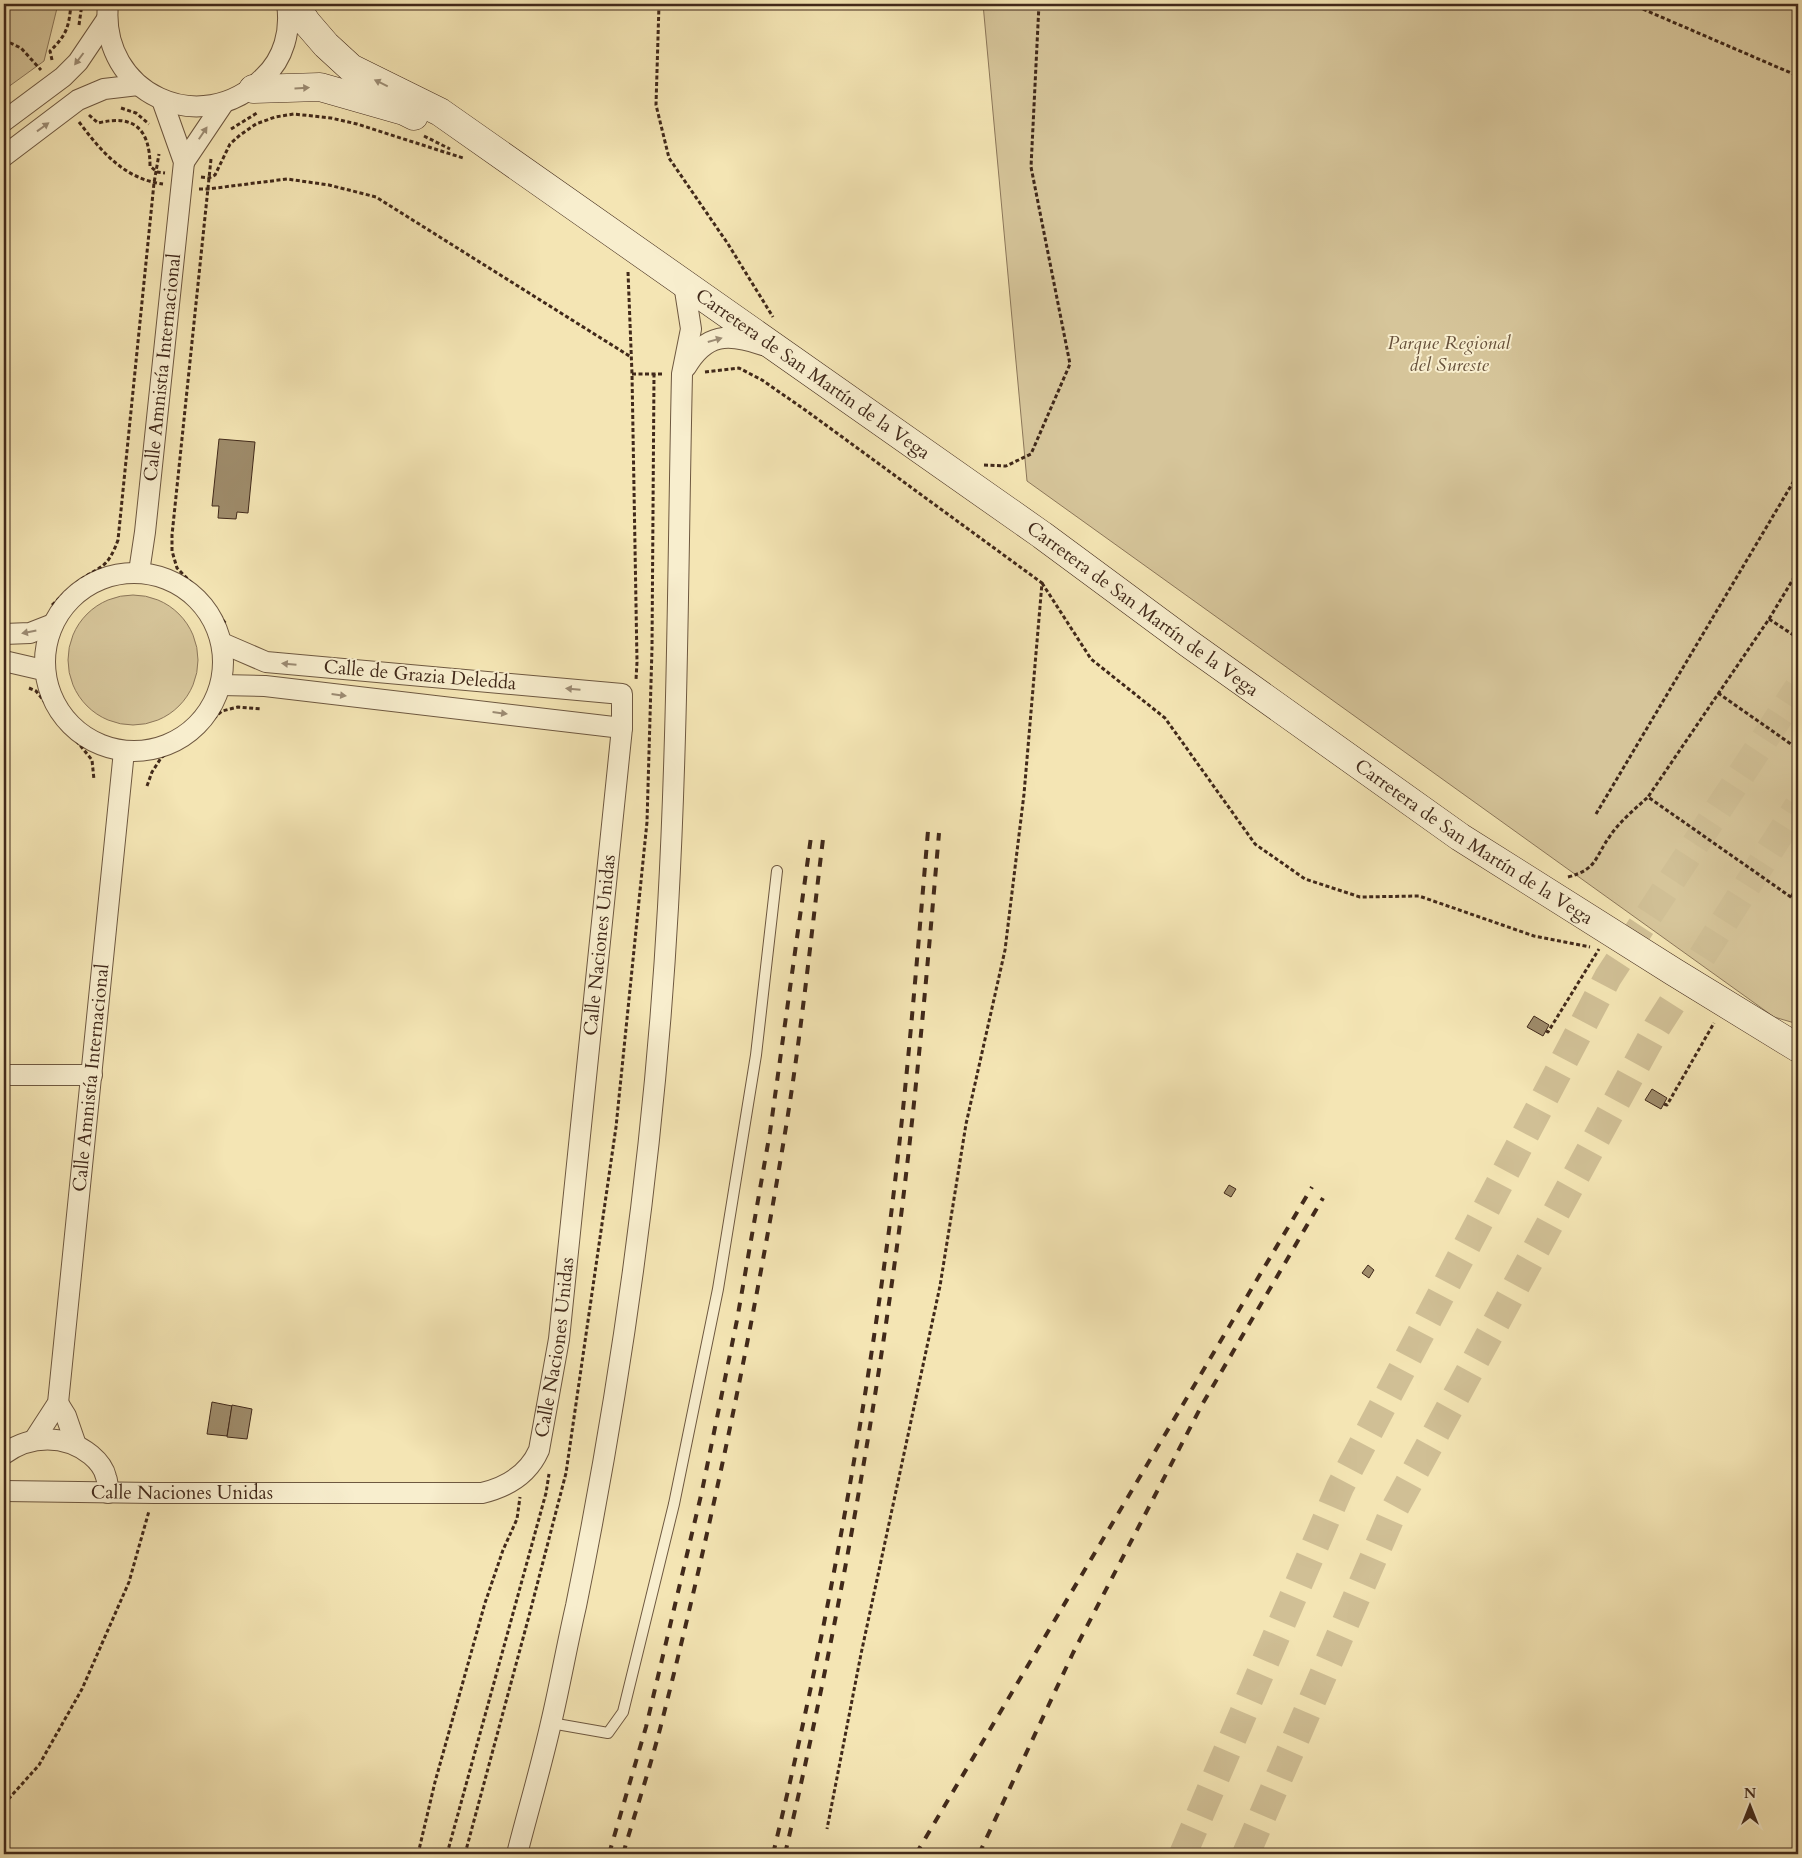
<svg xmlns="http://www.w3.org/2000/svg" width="1802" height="1858" font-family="Cardo,serif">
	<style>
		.green { fill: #d6c59a; stroke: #8c775a }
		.building { fill: #9e8b6a; stroke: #41291a }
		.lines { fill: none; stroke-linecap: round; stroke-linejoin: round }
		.highway-tunnel { stroke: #d0bf95; stroke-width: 28; stroke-dasharray: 28 14; stroke-linecap: butt }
		.lane-casing { stroke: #6e5840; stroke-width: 12 }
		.street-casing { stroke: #6e5840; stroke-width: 22 }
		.secondary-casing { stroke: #41291a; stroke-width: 29 }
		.path { stroke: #41291a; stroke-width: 3; stroke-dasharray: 4 2.5; stroke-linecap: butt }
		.lane { stroke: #f8eece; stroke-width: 10 }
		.street { stroke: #f8eece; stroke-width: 20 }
		.secondary { stroke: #f8eece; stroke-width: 28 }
		.rail { stroke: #41291a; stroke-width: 4; stroke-dasharray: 9 9; stroke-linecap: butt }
		.oneway { fill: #9c8c74 }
		.labels { text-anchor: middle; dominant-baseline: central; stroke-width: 4; stroke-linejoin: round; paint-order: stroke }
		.park-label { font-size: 19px; font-style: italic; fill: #66503a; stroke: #f8eece }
		.street-label { font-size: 19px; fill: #41291a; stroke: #f8eece }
	</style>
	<rect width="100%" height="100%" fill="#f4e5b4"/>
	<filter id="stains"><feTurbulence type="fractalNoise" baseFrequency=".004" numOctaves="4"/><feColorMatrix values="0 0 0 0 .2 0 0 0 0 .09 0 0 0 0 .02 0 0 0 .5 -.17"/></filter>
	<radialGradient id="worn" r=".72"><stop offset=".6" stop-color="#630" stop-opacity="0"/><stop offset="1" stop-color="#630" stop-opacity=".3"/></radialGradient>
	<g class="green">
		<polygon points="4,4 58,4 44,61 4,90"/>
		<polygon points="983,4 1798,4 1798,1024 1774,1017 1027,481"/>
		<circle cx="133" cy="660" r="65"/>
	</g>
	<g class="building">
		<polygon points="219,439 255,442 248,513 237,512 236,519 218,518 219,506 212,506"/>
		<polygon points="1534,1016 1549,1025 1543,1036 1527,1027"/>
		<polygon points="1652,1089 1667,1098 1661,1109 1645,1100"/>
		<polygon points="1229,1185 1236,1189 1231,1197 1224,1193"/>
		<polygon points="1368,1265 1374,1270 1369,1278 1362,1273"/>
		<polygon points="212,1402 232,1406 227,1436 207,1434"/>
		<polygon points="232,1405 252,1409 247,1439 227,1437"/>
	</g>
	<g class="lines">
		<g class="highway-tunnel">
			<polyline points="1183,1854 1340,1487 1608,977 1798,688"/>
			<polyline points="1246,1854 1394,1510 1657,1027 1798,806"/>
		</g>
		<g class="lane-casing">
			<polyline id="lane" points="551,1723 608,1733 623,1712 674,1504 718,1289 756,1055 777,871"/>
		</g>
		<g class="street-casing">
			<g id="street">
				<path d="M108 4C99 93 201 141 264 77 284 58 291 31 287 4"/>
				<polyline points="4,121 63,77 78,62 107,19"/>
				<polyline points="4,156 78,100 104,89 138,85"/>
				<polyline points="184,162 223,104"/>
				<path d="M686 367C706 333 728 333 763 345"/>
				<path id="s1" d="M139 572 145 532 184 162 162 100"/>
				<circle cx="134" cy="662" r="89"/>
				<polyline points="4,634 30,633 53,624"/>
				<polyline points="4,661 43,670"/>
				<polyline points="221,685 265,686 622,728"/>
				<polyline points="4,1075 92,1075"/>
				<polyline points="58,1403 66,1416 76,1445"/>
				<path id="s2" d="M34 1440 58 1403 124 751"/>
				<path d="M4 1454C30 1435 65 1434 91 1455 97 1460 104 1468 106 1477 108 1482 108 1487 108 1493"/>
				<path id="s3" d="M4 1491 154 1493H482C507 1487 528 1475 539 1450L559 1339 622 728V694L266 662 222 643"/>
				<path d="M517 1854C528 1811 541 1767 551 1723 560 1685 567 1645 576 1606 623 1375 655 1142 668 907 678 729 678 551 682 374L691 329 684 284"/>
			</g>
		</g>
		<g class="secondary-casing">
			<g id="secondary">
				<path id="s4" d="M294 4 307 23 326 45 351 68 440 112 1042 535 1188 643 1460 837 1674 972 1798 1048"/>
				<polyline points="253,89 320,87 404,111 414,116"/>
			</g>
		</g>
		<g class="path">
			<polyline points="659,4 656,105 669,158 728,244 773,317"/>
			<polyline points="1631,4 1798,76"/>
			<polyline points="79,25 82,4"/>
			<polyline points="4,40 21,48 41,70"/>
			<path d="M52 60 50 51C67 35 69 26 71 4"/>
			<polyline points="121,108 136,113 149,124"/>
			<path d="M89 115 98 123C134 114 150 129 150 166L157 172 165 173"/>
			<path d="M79 122C101 151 124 179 163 184"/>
			<polyline points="231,129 257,113"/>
			<polyline points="424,136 450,149"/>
			<polyline points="211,159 172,535 172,551 177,568 205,597 226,624"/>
			<polyline points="201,177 209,178 215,175 230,144 240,135 256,124 275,117 294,114 331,118 357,124 463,158"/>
			<polyline points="199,189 208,189 287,179 329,185 376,197 631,357"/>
			<polyline points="628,272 632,374 637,662 636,680"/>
			<polyline points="705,372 739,368 762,380 808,412 1042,583 1024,794 1005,950 966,1124 940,1286 861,1654 827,1829"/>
			<polyline points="632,374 663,374"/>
			<polyline points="984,465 1006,466 1031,454 1070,364 1031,167 1039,4"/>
			<polyline points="1798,571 1769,619 1648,797 1798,902"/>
			<polyline points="1042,583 1091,659 1165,718 1255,844 1305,879 1360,897 1419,896 1534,936 1590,947"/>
			<path d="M52 605C61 597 69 589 79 581 101 565 107 570 118 540L154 183 159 154"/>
			<polyline points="1769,619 1798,638"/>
			<polyline points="29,688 36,691 92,760 94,780"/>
			<polyline points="1718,693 1798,749"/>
			<polyline points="147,786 152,772 161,758 171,749 189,739 222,711 238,707 262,709"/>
			<polyline points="1596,814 1798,474"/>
			<path d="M1568 877C1598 869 1594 858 1610 836 1620 821 1635 809 1648 797"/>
			<polyline points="1791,897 1798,886"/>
			<polyline points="1546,1031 1548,1032 1599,949"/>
			<polyline points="1664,1104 1667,1105 1714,1023"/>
			<polyline points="4,1804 39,1765 82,1689 129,1582 149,1511"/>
			<polyline points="418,1854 435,1782 485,1603 503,1550 517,1519 520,1497"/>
			<polyline points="447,1854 546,1493 549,1474"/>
			<polyline points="465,1854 529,1616 566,1473 616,1127 647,822 652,648 654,374"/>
		</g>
		<use href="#lane" class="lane"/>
		<use href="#street" class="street"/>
		<use href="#secondary" class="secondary"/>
		<g class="rail">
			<polyline points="609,1854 646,1727 702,1491 737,1320 770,1132 811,837"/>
			<path d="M623 1854C635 1813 649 1771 660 1729 710 1533 752 1334 785 1133 801 1036 811 937 823 839"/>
			<path d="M773 1854C824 1644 863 1430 891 1215 907 1087 917 959 928 831"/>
			<path d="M785 1854C834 1644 873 1430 901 1216 917 1088 928 961 939 833"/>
			<polyline points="916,1854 1312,1187"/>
			<polyline points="979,1854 1073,1653 1203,1403 1323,1198"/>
		</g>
	</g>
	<defs><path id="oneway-solid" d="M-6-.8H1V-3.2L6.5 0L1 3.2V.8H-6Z" transform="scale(1.25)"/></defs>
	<g class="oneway">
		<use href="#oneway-solid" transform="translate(79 59) rotate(127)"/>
		<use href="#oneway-solid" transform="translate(381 83) rotate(-154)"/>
		<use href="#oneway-solid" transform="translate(302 88) rotate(-3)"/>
		<use href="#oneway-solid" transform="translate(43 127) rotate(-36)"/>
		<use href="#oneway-solid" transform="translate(203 133) rotate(-56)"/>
		<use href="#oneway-solid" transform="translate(715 340) rotate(-16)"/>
		<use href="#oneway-solid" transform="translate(29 632) rotate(169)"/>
		<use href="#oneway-solid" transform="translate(289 664) rotate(-175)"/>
		<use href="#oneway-solid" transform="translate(573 689) rotate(-175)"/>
		<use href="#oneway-solid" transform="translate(339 695) rotate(7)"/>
		<use href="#oneway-solid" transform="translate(500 713) rotate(7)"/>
	</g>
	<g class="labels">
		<g class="park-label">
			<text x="1449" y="343">Parque Regional<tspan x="1449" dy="22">del Sureste</tspan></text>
		</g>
		<g class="street-label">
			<text stroke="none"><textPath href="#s1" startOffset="206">Calle Amnistía Internacional</textPath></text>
			<text stroke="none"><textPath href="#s4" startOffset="641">Carretera de San Martín de la Vega</textPath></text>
			<text stroke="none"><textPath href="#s4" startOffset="1046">Carretera de San Martín de la Vega</textPath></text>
			<text transform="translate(420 675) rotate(5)">Calle de Grazia Deledda</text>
			<text stroke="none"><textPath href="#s4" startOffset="1451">Carretera de San Martín de la Vega</textPath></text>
			<text stroke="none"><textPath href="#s3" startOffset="1061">Calle Naciones Unidas</textPath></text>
			<text stroke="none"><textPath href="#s2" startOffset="371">Calle Amnistía Internacional</textPath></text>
			<text stroke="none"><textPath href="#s3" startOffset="656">Calle Naciones Unidas</textPath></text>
			<text stroke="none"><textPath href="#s3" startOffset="178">Calle Naciones Unidas</textPath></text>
		</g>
	</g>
	<rect width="1802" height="1858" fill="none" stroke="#f4e5b4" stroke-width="20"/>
	<rect x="5" y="5" width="1792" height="1848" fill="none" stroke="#41291a" stroke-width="2.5"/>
	<rect x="10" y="10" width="1782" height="1838" fill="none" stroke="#41291a"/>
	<g transform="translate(1750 1806)" stroke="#f8eece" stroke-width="4" paint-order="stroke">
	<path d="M0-4L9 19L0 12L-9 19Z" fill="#41291a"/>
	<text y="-8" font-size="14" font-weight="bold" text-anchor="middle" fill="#41291a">N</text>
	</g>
	<rect width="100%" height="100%" filter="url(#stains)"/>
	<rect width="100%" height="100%" fill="url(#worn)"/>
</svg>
